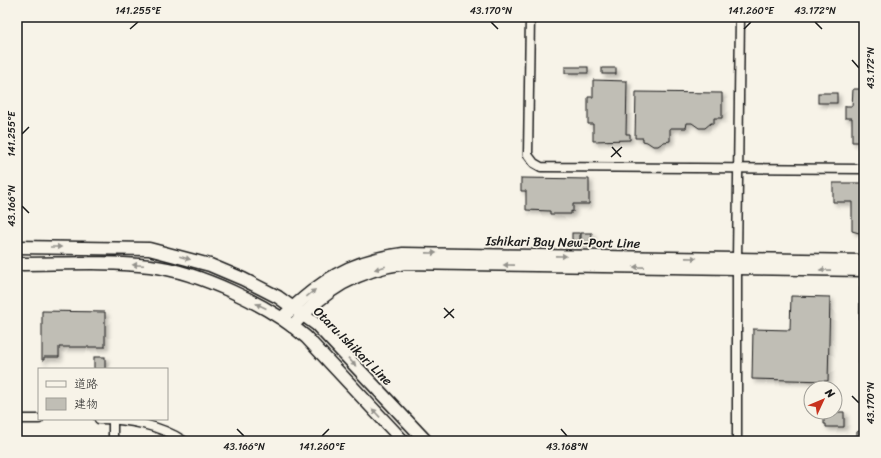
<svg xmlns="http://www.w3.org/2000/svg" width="881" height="458" font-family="Sriracha,'Klee One',sans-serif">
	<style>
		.building { fill: #c0beb5; stroke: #1c1c1c; filter: url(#shadow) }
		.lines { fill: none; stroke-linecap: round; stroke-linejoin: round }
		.street-casing { stroke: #1c1c1c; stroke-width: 11 }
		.secondary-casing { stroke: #1c1c1c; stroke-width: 15 }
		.street { stroke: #f7f3e8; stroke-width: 8 }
		.secondary { stroke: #f7f3e8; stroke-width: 12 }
		.oneway { fill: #94928c }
		.ticks { fill: none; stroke: #1c1c1c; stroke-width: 1.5 }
		.labels { text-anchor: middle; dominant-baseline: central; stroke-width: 3.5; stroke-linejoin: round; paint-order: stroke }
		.street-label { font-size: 13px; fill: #1c1c1c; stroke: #f7f3e8 }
		.neatline { fill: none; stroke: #1c1c1c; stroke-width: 1.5 }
		.ticks-label { font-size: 10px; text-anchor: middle; fill: #1c1c1c }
	</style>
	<defs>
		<filter id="shadow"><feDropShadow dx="3" dy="3" stdDeviation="2" flood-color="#0004"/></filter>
	</defs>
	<rect width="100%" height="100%" fill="#f7f3e8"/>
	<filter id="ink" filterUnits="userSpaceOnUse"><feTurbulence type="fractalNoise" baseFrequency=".025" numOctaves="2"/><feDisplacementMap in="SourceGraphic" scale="8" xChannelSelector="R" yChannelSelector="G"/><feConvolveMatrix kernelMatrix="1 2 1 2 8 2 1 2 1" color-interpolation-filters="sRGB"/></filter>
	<g filter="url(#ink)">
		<g class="building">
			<rect x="565" y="67" width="23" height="6"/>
			<rect x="602" y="68" width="14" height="6"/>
			<polygon points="593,80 627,81 626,134 630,134 630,140 593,141 593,124 588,124 588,97 593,97"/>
			<polygon points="853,89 864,89 864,142 852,142 852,118 845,118 845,106 852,106"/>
			<polygon points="636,92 722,93 722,118 714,118 714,123 711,123 705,128 699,128 692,123 687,123 686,128 670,128 670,141 664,142 658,146 653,146 647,142 643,141 643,138 635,138"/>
			<rect x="818" y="93" width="19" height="10"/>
			<polygon points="521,178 589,179 589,204 573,204 573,212 571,211 571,214 550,214 550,211 526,210 526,191 521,191"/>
			<polygon points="833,183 864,183 864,231 859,233 852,231 852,202 833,202"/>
			<rect x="572" y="233" width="8" height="12"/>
			<polygon points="581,233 592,233 591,245 581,244"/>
			<polygon points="860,286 864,286 864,366 859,366"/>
			<polygon points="791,296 830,297 828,381 752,379 753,329 790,330"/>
			<polygon points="42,311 105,312 105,347 59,347 59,357 44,357 44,360 42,360"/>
			<rect x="94" y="357" width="11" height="12"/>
			<polygon points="826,412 844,412 844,427 826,427 826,424 824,424 824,416 826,416"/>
			<polygon points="859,431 864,431 864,441 857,441 857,432"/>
		</g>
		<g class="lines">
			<g class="street-casing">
				<g id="street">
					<polyline points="530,17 528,155 534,163 541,167 864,169"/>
					<polyline points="17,419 39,419"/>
					<path d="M99 419C127 419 160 425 184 441"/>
					<polyline points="113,441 113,419"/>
					<polyline points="737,441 737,259 740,17"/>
				</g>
			</g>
			<g class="secondary-casing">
				<g id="secondary">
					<polyline points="17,247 149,249 210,265 243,279 278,297 317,325 426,441"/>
					<path d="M17 264C61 264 107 261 150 266 199 272 269 305 306 337L403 441"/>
					<path d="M282 318C320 281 349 261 403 254L864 261"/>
					<path d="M292 326C325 290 356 270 405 263L864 270"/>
				</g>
			</g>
			<use href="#street" class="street"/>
			<use href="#secondary" class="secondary"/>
		</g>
		<defs><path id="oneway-solid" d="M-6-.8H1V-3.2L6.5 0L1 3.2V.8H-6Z"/></defs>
		<g class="oneway">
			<use href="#oneway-solid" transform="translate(56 247)"/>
			<use href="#oneway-solid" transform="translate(431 253) rotate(1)"/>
			<use href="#oneway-solid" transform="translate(561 256) rotate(1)"/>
			<use href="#oneway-solid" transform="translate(185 258) rotate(16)"/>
			<use href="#oneway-solid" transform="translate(691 258) rotate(1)"/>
			<use href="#oneway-solid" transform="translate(138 265) rotate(-177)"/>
			<use href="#oneway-solid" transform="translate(509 265) rotate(-179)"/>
			<use href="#oneway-solid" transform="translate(639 267) rotate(-179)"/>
			<use href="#oneway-solid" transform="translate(380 268) rotate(164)"/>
			<use href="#oneway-solid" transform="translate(825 270) rotate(-179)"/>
			<use href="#oneway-solid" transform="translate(311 293) rotate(-39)"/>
			<use href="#oneway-solid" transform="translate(261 306) rotate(-155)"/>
			<use href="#oneway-solid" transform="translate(352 362) rotate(47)"/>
			<use href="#oneway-solid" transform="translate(376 413) rotate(-133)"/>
		</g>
	</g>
	<path class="ticks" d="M491 22 498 29M815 22 822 29M130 29 138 22M744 29 751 22M852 60 859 68M22 134 29 127M612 147 621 157M611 157 622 147M22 206 29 213M444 308 454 318M444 318 454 309M852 396 859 403M237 429 244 436M561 429 567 436M322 436 329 429"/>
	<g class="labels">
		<g class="street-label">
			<text transform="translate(563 242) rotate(1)">Ishikari Bay New-Port Line</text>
			<text transform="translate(353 346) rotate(45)">Otaru Ishikari Line</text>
		</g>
	</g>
	<rect width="881" height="458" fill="none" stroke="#f7f3e8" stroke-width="44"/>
	<rect x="38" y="368" width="130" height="52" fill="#f7f3e8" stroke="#9f9d96"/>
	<rect x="46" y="381" width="20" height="6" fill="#f7f3e8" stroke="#9f9d96"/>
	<text x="74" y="388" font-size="12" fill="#1c1c1c">道路</text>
	<rect x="46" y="398" width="20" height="12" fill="#c0beb5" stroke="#9f9d96"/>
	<text x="74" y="408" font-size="12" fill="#1c1c1c">建物</text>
	<g transform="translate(823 400) rotate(46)"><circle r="19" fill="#f7f3e8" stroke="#9f9d96"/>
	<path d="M0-3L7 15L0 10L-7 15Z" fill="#c8321e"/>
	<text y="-6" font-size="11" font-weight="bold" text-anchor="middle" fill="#1c1c1c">N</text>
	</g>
	<rect x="22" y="22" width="837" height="414" class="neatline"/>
	<g class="ticks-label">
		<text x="138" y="14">141.255°E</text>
		<text x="491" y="14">43.170°N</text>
		<text x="751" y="14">141.260°E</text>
		<text x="815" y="14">43.172°N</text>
		<text transform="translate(870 68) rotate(-90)" y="4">43.172°N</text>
		<text transform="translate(11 134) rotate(-90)" y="4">141.255°E</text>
		<text transform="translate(11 206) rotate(-90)" y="4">43.166°N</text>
		<text transform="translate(870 403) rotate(-90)" y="4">43.170°N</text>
		<text x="244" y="450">43.166°N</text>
		<text x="322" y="450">141.260°E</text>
		<text x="567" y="450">43.168°N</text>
	</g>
</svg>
